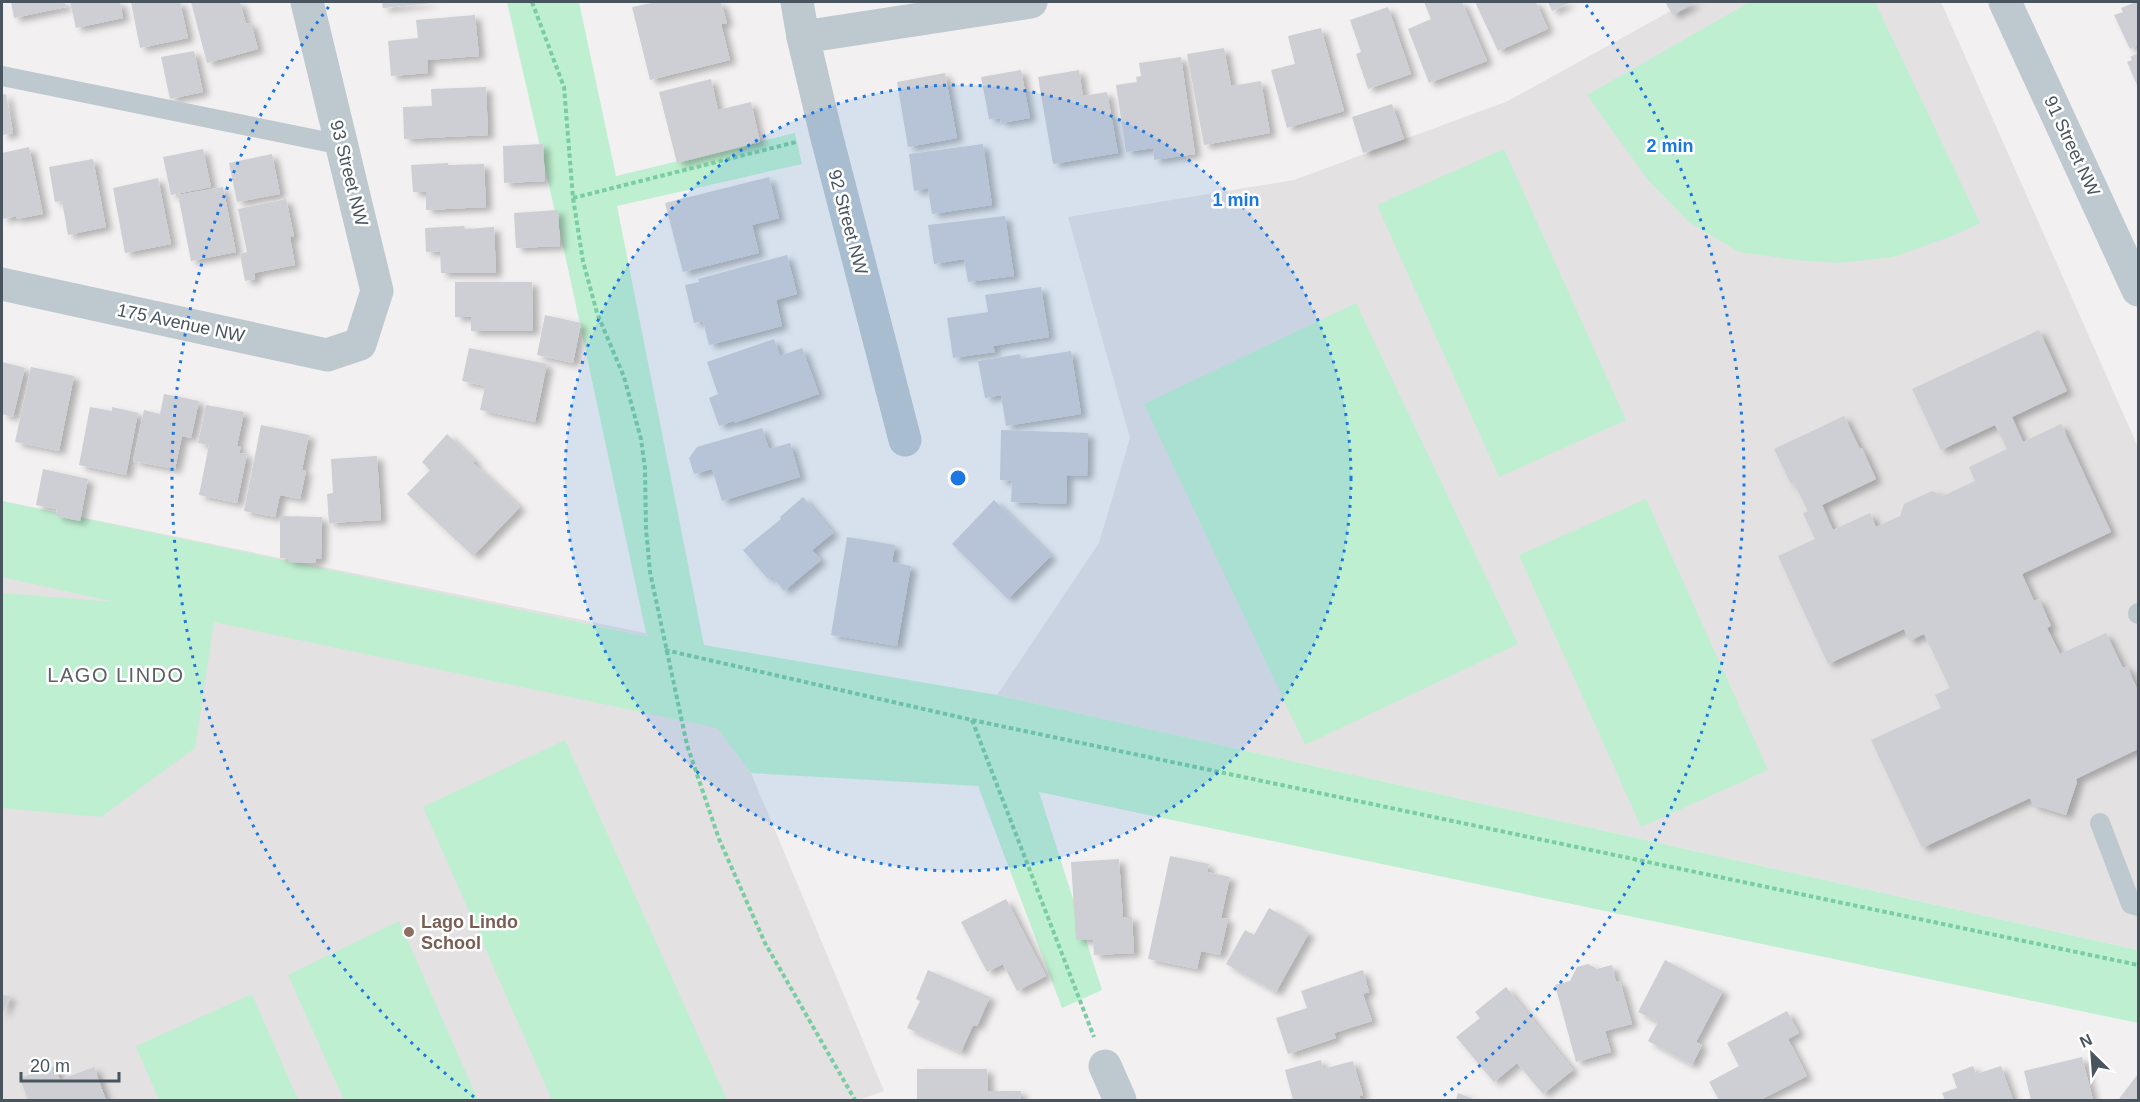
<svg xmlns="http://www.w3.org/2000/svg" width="2140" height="1102" font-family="Helvetica,sans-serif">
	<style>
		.education { fill: #e3e1e2 }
		.green { fill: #bfefd1 }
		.building { fill: #cdcfd5; filter: url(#shadow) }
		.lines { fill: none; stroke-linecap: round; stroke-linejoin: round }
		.path { stroke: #78cda1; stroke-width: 4; stroke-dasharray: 4.5 3; stroke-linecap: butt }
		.service { stroke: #bec8cf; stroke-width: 20 }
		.minor { stroke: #bec8cf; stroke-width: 33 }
		.tertiary { stroke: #bec8cf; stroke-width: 33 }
		.ring { fill: none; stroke: #1b77e2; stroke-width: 3; stroke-dasharray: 3 6 }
		.education-dot { fill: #8d6e63; stroke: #fff; stroke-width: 2 }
		.labels { text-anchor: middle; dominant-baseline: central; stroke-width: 5; stroke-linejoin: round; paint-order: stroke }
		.street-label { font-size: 18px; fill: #48545e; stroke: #fff }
		.education-label { font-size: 18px; font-weight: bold; fill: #785e54; stroke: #fff; text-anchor: start }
		.neighbourhood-label { font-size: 20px; letter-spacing: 1.5px; fill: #5d6165; stroke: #fff }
		.centre { fill: #1b77e2; stroke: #fff; stroke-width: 3 }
		.ring-label { font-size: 18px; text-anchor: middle; font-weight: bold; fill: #1b77e2; stroke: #fff; stroke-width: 5; stroke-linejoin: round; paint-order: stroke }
	</style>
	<defs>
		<filter id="shadow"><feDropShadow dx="6" dy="4" stdDeviation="3" flood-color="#0004"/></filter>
	</defs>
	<rect width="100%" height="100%" fill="#f2f0f0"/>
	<g class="education">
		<polygon points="1687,2 1941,2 2138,447 2138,950 997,695 1099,543 1130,438 1068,217 1294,180 1508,101"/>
		<polygon points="2,501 646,633 751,773 884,1091 859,1100 2,1100"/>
	</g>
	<g class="green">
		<polygon points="507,2 579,2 616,176 795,133 802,164 617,206 704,645 997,695 2138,950 2138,1023 1039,792 1102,990 1062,1008 978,786 751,773 717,728 214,622 195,748 101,817 2,808 2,593 115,602 2,577 2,501 649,637 646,633 569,273"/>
		<polygon points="1750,2 1875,2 1980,223 1952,236 1893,257 1839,263 1795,260 1739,252 1689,222 1648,180 1587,95"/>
		<polygon points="1504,149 1626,420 1499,477 1377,205"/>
		<polygon points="1356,303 1518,644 1305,745 1144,404"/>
		<polygon points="1646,499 1768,770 1641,827 1519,555"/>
		<polygon points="565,740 727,1100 552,1100 423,807"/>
		<polygon points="399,921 478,1100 344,1100 288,975"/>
		<polygon points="252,994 298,1100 159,1100 136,1046"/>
	</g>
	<g class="building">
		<polygon points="11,2 65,2 66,7 14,18"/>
		<polygon points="70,2 120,2 123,18 76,28"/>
		<polygon points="131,2 180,2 188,38 140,48"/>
		<polygon points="191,2 240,2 246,24 251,23 258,49 207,63"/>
		<polygon points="382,2 431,2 431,3 383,8"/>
		<polygon points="656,2 721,2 727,23 721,24 730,60 650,80 632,7"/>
		<polygon points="1424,2 1462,2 1487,61 1429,83 1408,29 1431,19"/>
		<polygon points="1475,2 1536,2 1548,29 1498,51"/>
		<polygon points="1548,2 1571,2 1552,11"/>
		<polygon points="1665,2 1696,2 1673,15"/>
		<polygon points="2136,2 2138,2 2138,45 2130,49 2114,15 2123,12 2121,8"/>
		<polygon points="1388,7 1411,74 1368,89 1356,54 1361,52 1350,20"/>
		<polygon points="475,15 479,56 427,60 428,73 391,76 388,41 418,38 416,20"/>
		<polygon points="1321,28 1344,111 1287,128 1271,70 1295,64 1288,36"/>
		<polygon points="1224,48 1231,86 1261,81 1270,133 1204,145 1187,54"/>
		<polygon points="194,51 203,92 170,99 161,57"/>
		<polygon points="2138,53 2138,87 2127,62 2132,60 2130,57"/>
		<polygon points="1181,57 1195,154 1154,160 1153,148 1126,152 1116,85 1137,82 1136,77 1141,76 1139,63"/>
		<polygon points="1021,70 1030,118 1001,123 1000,118 989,119 981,77"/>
		<polygon points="1079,70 1083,96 1107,92 1118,153 1053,164 1038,77"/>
		<polygon points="945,73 957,138 908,147 897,82"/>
		<polygon points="711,79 718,110 751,102 760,142 677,163 659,92"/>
		<polygon points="486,87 488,135 404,139 403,107 432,106 431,89"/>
		<polygon points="6,94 13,133 2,135 2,95"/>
		<polygon points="1392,104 1404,139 1363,153 1352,117"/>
		<polygon points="543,144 545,181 504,183 503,146"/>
		<polygon points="983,144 992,205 932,214 928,188 914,191 909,154"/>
		<polygon points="29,147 43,214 16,219 16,216 2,219 2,153"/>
		<polygon points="203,149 211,187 171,195 163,157"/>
		<polygon points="272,154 280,194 237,202 229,163"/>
		<polygon points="93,159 106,227 68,235 62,201 55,202 49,167"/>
		<polygon points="448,163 448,165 484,164 486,207 426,210 426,192 413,192 411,165"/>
		<polygon points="769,177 779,218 752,225 759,253 683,272 665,203"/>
		<polygon points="158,178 171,244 125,253 113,188"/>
		<polygon points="223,187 236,252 191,261 178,195"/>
		<polygon points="286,199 294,236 290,237 295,265 254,273 255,279 245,281 240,254 247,252 238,209"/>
		<polygon points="558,210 560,246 516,248 514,213"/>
		<polygon points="1005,216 1014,276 968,282 964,259 934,264 928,225"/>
		<polygon points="464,226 465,229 494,227 496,273 441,273 440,251 426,252 425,228"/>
		<polygon points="787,255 797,294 776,300 782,326 709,345 703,321 694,323 685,285 699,282 698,279"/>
		<polygon points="455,282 532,282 533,331 471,331 471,317 455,317"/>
		<polygon points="1041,287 1049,337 993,346 995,352 953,358 947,318 988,312 985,295"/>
		<polygon points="545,315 581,323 573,363 537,355"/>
		<polygon points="2039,330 2067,391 2012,417 2023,442 2061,424 2111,532 2022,574 2034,601 2039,599 2051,626 2047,628 2060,654 2106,633 2123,668 2127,666 2138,691 2138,749 2076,779 2077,782 2066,815 2033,805 2030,798 1922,848 1871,740 1941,708 1935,695 1950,688 1924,634 1909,641 1904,629 1828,664 1778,556 1815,539 1803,513 1808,511 1794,483 1791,484 1774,449 1844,416 1860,449 1862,448 1876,479 1822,505 1833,530 1870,513 1876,527 1900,516 1904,504 1932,491 1943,496 1975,481 1969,467 2007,449 1995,425 1941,450 1912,389"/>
		<polygon points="774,339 780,356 802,348 819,394 734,423 734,421 719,426 709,398 718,394 707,362"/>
		<polygon points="469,348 547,364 535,422 480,410 485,386 462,381"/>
		<polygon points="1071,351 1081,414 1006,426 1001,395 985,398 978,361 1020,354 1021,359"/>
		<polygon points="2,362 25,368 13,417 2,414"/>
		<polygon points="31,367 74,376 59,451 15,442"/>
		<polygon points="164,394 199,401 191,438 182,436 175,469 133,461 144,410 160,414"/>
		<polygon points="206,405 244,412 237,446 241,447 239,453 247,454 237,503 199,495 209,445 198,443"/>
		<polygon points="90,407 112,411 112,407 138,413 126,475 79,465"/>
		<polygon points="261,425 309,435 302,470 306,471 300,499 280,495 275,517 244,511"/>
		<polygon points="762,428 769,449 790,443 800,477 722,501 712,469 694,474 689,458 697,447"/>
		<polygon points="1001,430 1088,433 1087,476 1067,475 1066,504 1011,502 1012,481 1000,480"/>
		<polygon points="447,434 475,461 473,463 520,507 473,556 407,494 430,470 422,462"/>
		<polygon points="377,456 381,520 329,523 327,494 333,493 331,459"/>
		<polygon points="43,469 88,479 80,521 56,516 57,509 36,505"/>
		<polygon points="803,497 833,533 812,550 821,560 784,591 772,576 768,579 743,550 781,519 780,517"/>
		<polygon points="994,500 1051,556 1008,599 952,544"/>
		<polygon points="280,516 322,517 321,559 316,559 316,563 288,562 288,558 280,558"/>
		<polygon points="847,537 895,545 892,562 911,566 897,646 831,635"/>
		<polygon points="1170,856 1209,864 1207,872 1230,877 1221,918 1228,919 1220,955 1201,951 1197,969 1148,959"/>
		<polygon points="1119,859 1123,917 1132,917 1134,953 1094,955 1093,939 1076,940 1071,862"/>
		<polygon points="1006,899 1046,976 1017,991 1003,964 987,972 961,922"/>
		<polygon points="1269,908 1299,925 1298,927 1309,933 1276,992 1226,964 1245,930 1254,935"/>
		<polygon points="1665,960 1723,991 1696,1042 1702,1045 1692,1065 1648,1041 1658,1022 1638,1012"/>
		<polygon points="1588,964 1597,969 1612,965 1616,982 1620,981 1632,1024 1605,1031 1611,1052 1576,1062 1555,985 1570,981 1577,967"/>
		<polygon points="928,970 990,997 977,1026 973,1025 961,1052 907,1028 920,1001 916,999"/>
		<polygon points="1363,970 1369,992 1363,994 1372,1021 1334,1033 1336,1038 1288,1054 1276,1018 1307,1008 1301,991"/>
		<polygon points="1506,987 1573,1070 1543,1094 1517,1063 1494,1082 1456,1037 1480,1018 1475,1012"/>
		<polygon points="2,994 10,997 2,1015"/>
		<polygon points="1787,1011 1799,1033 1788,1039 1807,1076 1760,1100 1719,1100 1709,1082 1739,1066 1727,1043"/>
		<polygon points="2082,1057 2093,1100 2031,1100 2024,1071"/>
		<polygon points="1321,1060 1323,1069 1353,1061 1363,1095 1359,1096 1361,1100 1293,1100 1285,1070"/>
		<polygon points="55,1066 60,1080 94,1067 106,1100 28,1100 20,1078"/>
		<polygon points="1973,1066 1976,1074 2001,1066 2013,1100 1945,1100 1942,1093 1957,1088 1952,1074"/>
		<polygon points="917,1069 987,1069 988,1091 1021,1091 1021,1100 917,1100"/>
		<polygon points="2138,1074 2138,1100 2118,1100"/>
		<polygon points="1458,1093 1476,1100 1456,1100"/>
	</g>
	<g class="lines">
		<g class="path">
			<polyline points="532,2 564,87 573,198 583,261 597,313 624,377 641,439 645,468 646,529 650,572 687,745 719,839 765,943 855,1100"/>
			<polyline points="573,198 796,142"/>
			<polyline points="665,650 972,720 2138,965"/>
			<polyline points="972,720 1094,1037"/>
		</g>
		<g class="service">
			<polyline points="2,76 342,145"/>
			<polyline points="2138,613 2138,614"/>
			<polyline points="2100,823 2131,904 2138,906"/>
		</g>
		<g class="minor">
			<polyline points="797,2 803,37 826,134 905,440"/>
			<polyline points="803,37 1031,2"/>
			<polyline points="2,284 327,355 360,344 377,291 307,2"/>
			<polyline points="1105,1066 1120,1100"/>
		</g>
		<polyline class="tertiary" points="2005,2 2138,290"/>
	</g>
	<circle cx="958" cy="478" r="393" fill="#1b77e2" fill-opacity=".12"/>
	<g class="ring">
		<circle cx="958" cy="478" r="393"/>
		<path d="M474 1097A786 786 0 0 1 330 5M1586 5A786 786 0 0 1 1442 1097"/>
	</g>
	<circle class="education-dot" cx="409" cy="932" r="6"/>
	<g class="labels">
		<g class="street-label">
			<text transform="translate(2072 146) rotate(65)">91 Street NW</text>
			<text transform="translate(349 173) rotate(76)">93 Street NW</text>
			<text transform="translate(848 222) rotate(75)">92 Street NW</text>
			<text transform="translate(181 323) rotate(12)">175 Avenue NW</text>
		</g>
		<g class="education-label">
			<text x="421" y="922">Lago Lindo<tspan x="421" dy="21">School</tspan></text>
		</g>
		<g class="neighbourhood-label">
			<text x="116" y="675">LAGO LINDO</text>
		</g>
	</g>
	<circle cx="958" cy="478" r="9" class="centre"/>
	<g class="ring-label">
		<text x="1670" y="152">2 min</text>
		<text x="1236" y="206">1 min</text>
	</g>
	<rect width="2140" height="1102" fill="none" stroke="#48545e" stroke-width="6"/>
	<g transform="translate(2092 1054) rotate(335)" stroke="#ffffff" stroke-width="4.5" paint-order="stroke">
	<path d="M0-4.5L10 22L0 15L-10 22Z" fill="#48545e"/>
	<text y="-9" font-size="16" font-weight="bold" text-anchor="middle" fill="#48545e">N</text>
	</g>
	<path d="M21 1072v9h98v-9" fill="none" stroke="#48545e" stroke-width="3"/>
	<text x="30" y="1072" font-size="18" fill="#48545e" stroke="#ffffff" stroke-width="4.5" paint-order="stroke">20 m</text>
</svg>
